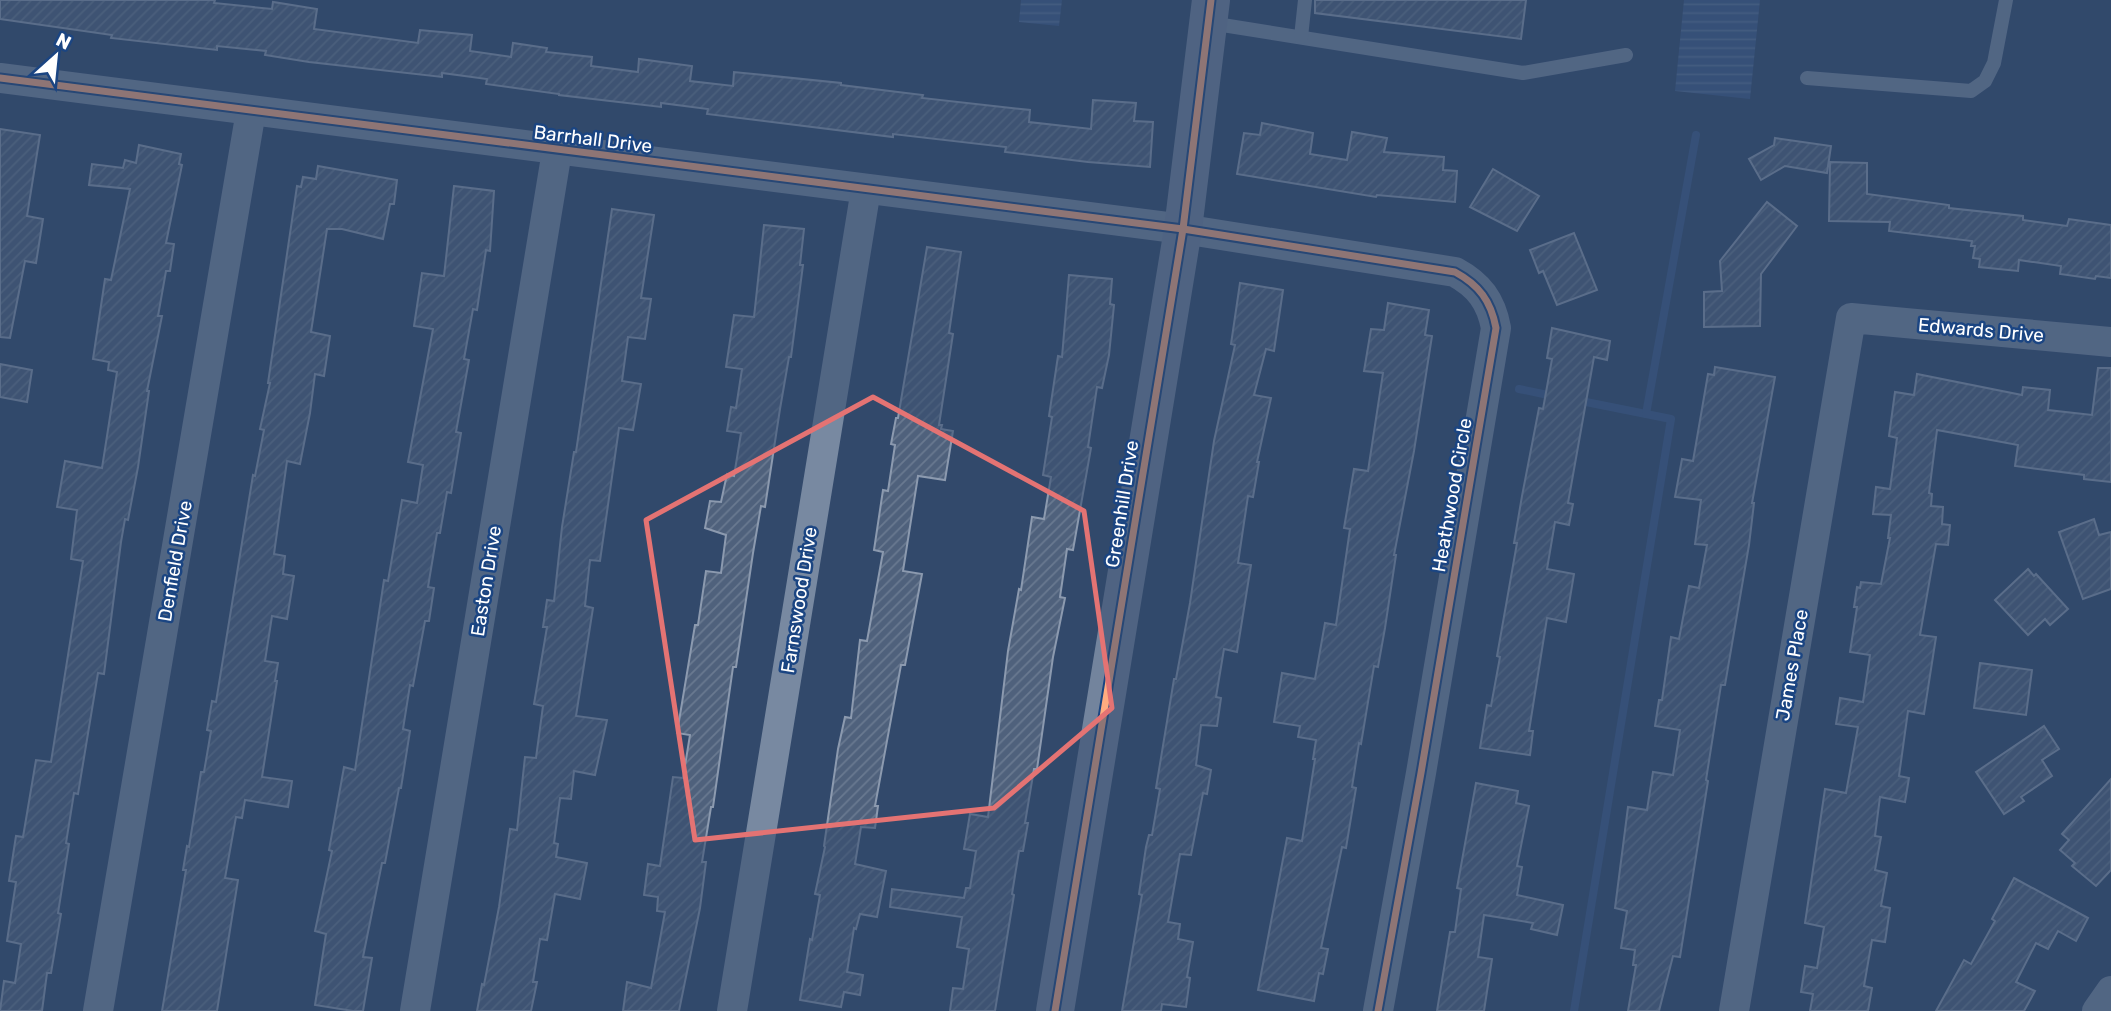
<svg xmlns="http://www.w3.org/2000/svg" width="2111" height="1011" font-family="Rubik,sans-serif">
	<style>
		.water { fill: url(#water-rules) }
		.lines { fill: none; stroke-linecap: round; stroke-linejoin: round }
		.stream { stroke: #3c5a87; stroke-width: 8 }
		.building { fill: url(#building-hatch); stroke: #8c9aaf; stroke-width: 2 }
		.lane { stroke: #7889a1; stroke-width: 14 }
		.street { stroke: #7889a1; stroke-width: 30 }
		.secondary { stroke: #73849d; stroke-width: 38 }
		.cycleway-casing { stroke: #1b4582; stroke-width: 11 }
		.cycleway { stroke: #ffac80; stroke-width: 7 }
		.marked { fill: none; stroke: #e47373; stroke-width: 5; stroke-linejoin: round }
		.labels { text-anchor: middle; dominant-baseline: central; stroke-width: 5; stroke-linejoin: round; paint-order: stroke }
		.street-label { font-size: 19px; fill: #fff; stroke: #1b4582 }
	</style>
	<defs>
		<pattern id="water-rules" width="6" height="5" patternUnits="userSpaceOnUse" patternTransform="scale(1.75)"><rect width="6" height="5" fill="#3c5a87"/><path d="M0 2.5h6" fill="none" stroke="#597399"/></pattern>
		<pattern id="building-hatch" width="6" height="6" patternUnits="userSpaceOnUse" patternTransform="scale(1.75)"><rect width="6" height="6" fill="#4f617c"/><path d="M-1 1l2-2M0 6l6-6M5 7l2-2" fill="none" stroke="#697990"/></pattern>
	</defs>
	<rect width="100%" height="100%" fill="#32496b"/>
	<g class="water">
		<polygon points="1021,0 1062,0 1059,26 1019,22"/>
		<polygon points="1684,0 1760,0 1750,99 1675,91"/>
	</g>
	<g class="lines">
		<g class="stream">
			<polyline points="1519,389 1553,396"/>
			<polyline points="1576,400 1646,414"/>
			<polyline points="1574,1011 1671,419 1646,414 1696,135"/>
		</g>
	</g>
	<g class="building">
		<polygon points="0,0 215,0 214,3 272,9 273,2 317,9 314,29 418,43 420,30 472,35 470,51 511,57 513,43 547,48 546,52 592,57 591,66 638,72 639,59 692,66 690,81 733,86 734,72 841,83 841,85 923,95 922,98 1030,110 1029,122 1091,129 1093,100 1136,103 1134,121 1153,122 1150,167 1088,162 1005,152 1006,147 893,134 893,137 707,114 708,109 661,103 661,107 559,95 559,94 486,84 487,79 442,73 442,77 309,62 265,55 266,51 217,46 217,50 111,38 112,35 0,19"/>
		<polygon points="1315,0 1526,0 1521,39 1315,13"/>
		<polygon points="1262,123 1313,133 1310,154 1347,160 1352,132 1387,138 1384,152 1444,157 1443,170 1457,171 1455,202 1377,195 1376,197 1237,174 1244,133 1260,135"/>
		<polygon points="0,129 40,135 27,216 43,219 36,263 25,261 10,338 0,337"/>
		<polygon points="1775,138 1831,146 1827,173 1785,166 1761,180 1749,159 1774,145"/>
		<polygon points="139,145 181,154 179,164 182,165 166,243 174,244 170,271 166,271 158,316 162,316 147,391 149,391 138,467 128,520 125,519 121,542 104,674 98,673 78,794 74,793 66,843 69,844 58,913 61,914 51,973 47,973 42,1011 0,1011 4,981 15,983 21,944 7,941 16,882 9,881 16,836 23,837 36,760 51,762 83,561 71,559 77,510 57,507 65,461 102,468 117,372 108,370 109,362 93,359 105,279 111,280 130,189 89,185 92,164 123,168 125,160 136,163"/>
		<polygon points="1830,162 1867,163 1867,194 1949,205 1949,208 2023,216 2023,220 2067,226 2069,219 2111,225 2111,278 2096,276 2095,279 2060,274 2061,266 2019,260 2018,271 1979,267 1980,259 1973,258 1975,246 1971,246 1972,241 1889,231 1890,222 1829,221"/>
		<polygon points="318,166 397,180 394,204 390,204 383,239 342,229 327,229 311,332 330,336 324,376 315,374 310,413 300,464 287,461 274,554 285,556 283,574 294,576 287,619 272,616 265,661 278,663 275,681 277,681 262,777 292,781 288,807 245,800 242,818 236,817 225,878 238,880 217,1011 162,1011 186,870 183,870 187,846 189,847 201,772 204,772 211,731 207,730 212,701 216,702 253,475 255,476 264,430 260,429 270,383 268,383 297,186 301,187 303,177 316,179"/>
		<polygon points="1493,169 1539,196 1517,231 1470,207"/>
		<polygon points="454,186 494,191 490,251 486,250 477,310 473,309 464,359 469,360 456,432 461,433 451,493 447,492 440,533 437,533 428,587 434,588 429,621 425,621 413,686 410,685 403,729 410,731 401,788 399,788 385,863 382,863 363,957 372,958 363,1011 353,1011 315,1005 326,934 315,931 332,851 329,850 344,767 355,770 384,580 388,581 402,500 417,503 423,465 408,462 433,329 414,326 422,273 444,276"/>
		<polygon points="1767,202 1797,226 1761,274 1760,326 1704,327 1704,292 1722,291 1720,261"/>
		<polygon points="612,209 654,215 641,298 651,299 645,339 628,337 622,381 641,384 633,430 619,428 600,561 590,560 585,606 593,608 576,716 607,720 595,775 574,771 571,799 560,798 554,843 558,844 556,857 587,863 580,899 555,894 547,940 540,939 533,982 537,982 531,1011 477,1011 482,984 484,985 499,907 510,829 517,830 525,757 536,758 543,706 534,704 547,627 543,627 547,600 554,601 562,527 574,452 576,452"/>
		<polygon points="764,225 804,229 800,265 803,265 791,357 789,357 780,409 765,507 761,506 753,553 736,667 733,667 713,807 711,807 702,862 706,862 700,908 679,1011 623,1011 627,982 651,988 665,912 657,911 658,897 644,895 648,864 660,866 673,777 683,778 690,735 677,733 695,625 698,625 706,571 721,573 726,535 705,528 710,501 721,502 727,474 734,476 741,433 727,431 731,407 736,408 742,369 726,367 734,315 754,317"/>
		<polygon points="1574,233 1597,290 1557,305 1543,271 1539,273 1530,250"/>
		<polygon points="927,247 961,252 949,333 953,334 939,425 942,425 941,429 953,431 945,480 918,476 903,571 922,574 905,665 901,665 875,806 878,806 875,828 861,827 855,864 886,871 877,917 860,914 856,929 854,928 847,972 863,975 860,995 844,992 841,1007 800,1000 810,939 812,940 820,895 815,894 825,847 824,846 838,749 845,717 851,718 860,640 867,641 883,552 874,550 883,490 888,491 895,445 891,444 896,418 898,418"/>
		<polygon points="1069,275 1112,279 1110,304 1114,305 1109,355 1102,388 1097,387 1088,447 1091,448 1073,550 1067,549 1060,597 1065,598 1053,657 1037,769 1034,769 1025,823 1028,823 1023,851 1019,851 1012,894 1014,895 995,1011 950,1011 953,988 963,989 969,949 957,947 962,917 890,907 892,889 964,898 966,888 970,888 976,851 964,849 970,814 988,817 1008,651 1019,589 1021,590 1032,517 1044,519 1051,477 1043,475 1052,417 1049,416 1058,356 1062,357"/>
		<polygon points="1240,283 1283,290 1274,351 1266,349 1254,395 1271,398 1257,462 1259,462 1253,497 1248,496 1238,563 1251,565 1237,652 1224,649 1216,697 1221,698 1217,726 1201,725 1196,765 1211,770 1207,794 1203,793 1191,855 1180,854 1168,922 1180,924 1178,939 1193,942 1187,977 1190,978 1186,1007 1162,1004 1161,1011 1122,1011 1142,895 1139,894 1146,847 1149,835 1152,835 1160,789 1156,788 1174,679 1176,679 1190,603 1214,441 1235,345 1231,344"/>
		<polygon points="1388,303 1429,310 1425,335 1432,336 1414,451 1394,555 1396,555 1385,628 1378,667 1374,666 1361,744 1359,743 1352,787 1356,788 1346,848 1342,847 1321,948 1328,949 1323,974 1319,973 1314,1001 1258,990 1287,838 1302,841 1315,759 1313,759 1316,740 1298,737 1300,726 1274,722 1282,673 1315,679 1325,623 1336,625 1350,529 1344,528 1354,469 1368,471 1383,373 1364,371 1371,329 1384,330"/>
		<polygon points="1552,328 1610,341 1607,360 1594,357 1568,503 1573,504 1569,525 1555,522 1547,569 1574,574 1566,622 1547,618 1529,731 1533,731 1530,755 1480,748 1487,705 1491,706 1500,657 1497,656 1517,543 1514,543 1522,496 1539,408 1543,409 1552,359 1547,358"/>
		<polygon points="0,364 32,370 27,402 0,397"/>
		<polygon points="1715,367 1775,377 1752,503 1754,503 1749,545 1725,685 1721,685 1706,780 1708,781 1680,957 1673,956 1659,1011 1628,1011 1636,965 1633,965 1635,950 1621,948 1627,911 1615,908 1628,807 1647,810 1653,772 1673,775 1680,730 1655,726 1659,700 1662,700 1671,637 1679,639 1689,586 1699,588 1707,545 1695,544 1701,500 1675,497 1682,459 1693,461 1708,374 1714,375"/>
		<polygon points="2098,368 2111,368 2111,482 2084,479 2084,475 2015,466 2018,445 1937,430 1929,493 1932,494 1931,506 1943,507 1942,524 1950,525 1948,545 1936,544 1920,635 1936,637 1924,714 1908,711 1899,776 1909,778 1905,802 1880,797 1875,836 1881,837 1875,870 1887,873 1881,906 1890,908 1885,942 1872,940 1864,986 1872,988 1868,1011 1810,1011 1813,994 1801,992 1805,966 1817,968 1824,927 1805,923 1825,789 1846,793 1858,727 1836,724 1840,698 1863,702 1870,655 1850,652 1857,607 1854,607 1857,587 1860,588 1861,582 1881,584 1890,538 1888,538 1891,515 1873,514 1876,487 1890,489 1897,438 1889,436 1895,392 1914,395 1917,374 2022,395 2023,387 2050,390 2048,410 2092,415"/>
		<polygon points="2094,519 2099,535 2111,532 2111,589 2083,599 2059,532"/>
		<polygon points="2028,569 2034,576 2036,574 2068,609 2050,625 2045,619 2028,635 1995,600"/>
		<polygon points="1980,663 2032,670 2026,715 1974,708"/>
		<polygon points="2044,726 2059,749 2042,760 2052,776 2021,797 2024,801 2004,814 1976,772"/>
		<polygon points="2111,779 2111,870 2096,886 2072,866 2075,863 2060,850 2069,840 2062,834"/>
		<polygon points="1476,783 1518,791 1516,803 1529,806 1517,866 1522,867 1517,895 1563,905 1557,935 1531,929 1533,923 1484,915 1478,957 1492,959 1484,1011 1437,1011 1450,932 1455,932 1461,889 1457,888"/>
		<polygon points="2014,878 2088,918 2076,941 2058,931 2048,949 2036,943 2016,982 2035,991 2024,1011 1936,1011 1964,960 1971,964 1995,921 1992,919"/>
	</g>
	<g class="lines">
		<g class="lane">
			<polyline points="1210,23 1523,73 1626,55"/>
			<polyline points="1301,37 1305,0"/>
			<polyline points="1807,78 1971,91 1985,81 1994,63 2006,0"/>
		</g>
		<g class="street">
			<path d="M0 78 1183 229 1455 272C1479 285 1491 301 1496 328L1421 773 1378 1011"/>
			<polyline points="98,1011 251,111"/>
			<polyline points="415,1011 557,151"/>
			<polyline points="732,1011 866,189"/>
			<polyline points="1734,1011 1851,318 2111,342"/>
			<polyline points="2097,1011 2111,991"/>
		</g>
		<polyline class="secondary" points="1055,1011 1183,229 1211,0"/>
		<g class="cycleway-casing">
			<g id="cycleway">
				<path d="M0 78 1183 229 1455 272C1479 285 1491 301 1496 328L1421 773 1378 1011"/>
				<polyline points="1055,1011 1183,229 1211,0"/>
			</g>
		</g>
		<use href="#cycleway" class="cycleway"/>
	</g>
	<path d="M0 0H2111V1011H0ZM873 397 1084 511 1112 708 994 808 695 840 646 520Z" fill="#32496b" fill-opacity=".55" fill-rule="evenodd"/>
	<path class="marked" d="M873 397 1084 511 1112 708 994 808 695 840 646 520Z"/>
	<g class="labels">
		<g class="street-label">
			<text transform="translate(593 139) rotate(7)">Barrhall Drive</text>
			<text transform="translate(1981 330) rotate(5)">Edwards Drive</text>
			<text transform="translate(1452 495) rotate(-80)">Heathwood Circle</text>
			<text transform="translate(1122 504) rotate(-81)">Greenhill Drive</text>
			<text transform="translate(175 561) rotate(-80)">Denfield Drive</text>
			<text transform="translate(486 581) rotate(-81)">Easton Drive</text>
			<text transform="translate(799 600) rotate(-81)">Farnswood Drive</text>
			<text transform="translate(1792 665) rotate(-80)">James Place</text>
		</g>
	</g>
	<g transform="translate(56 56) rotate(27)" stroke="#1b4582" stroke-width="5" paint-order="stroke">
	<path d="M0-5L12 26L0 18L-12 26Z" fill="#ffffff"/>
	<text y="-10" font-size="19" font-weight="bold" text-anchor="middle" fill="#ffffff">N</text>
	</g>
</svg>
